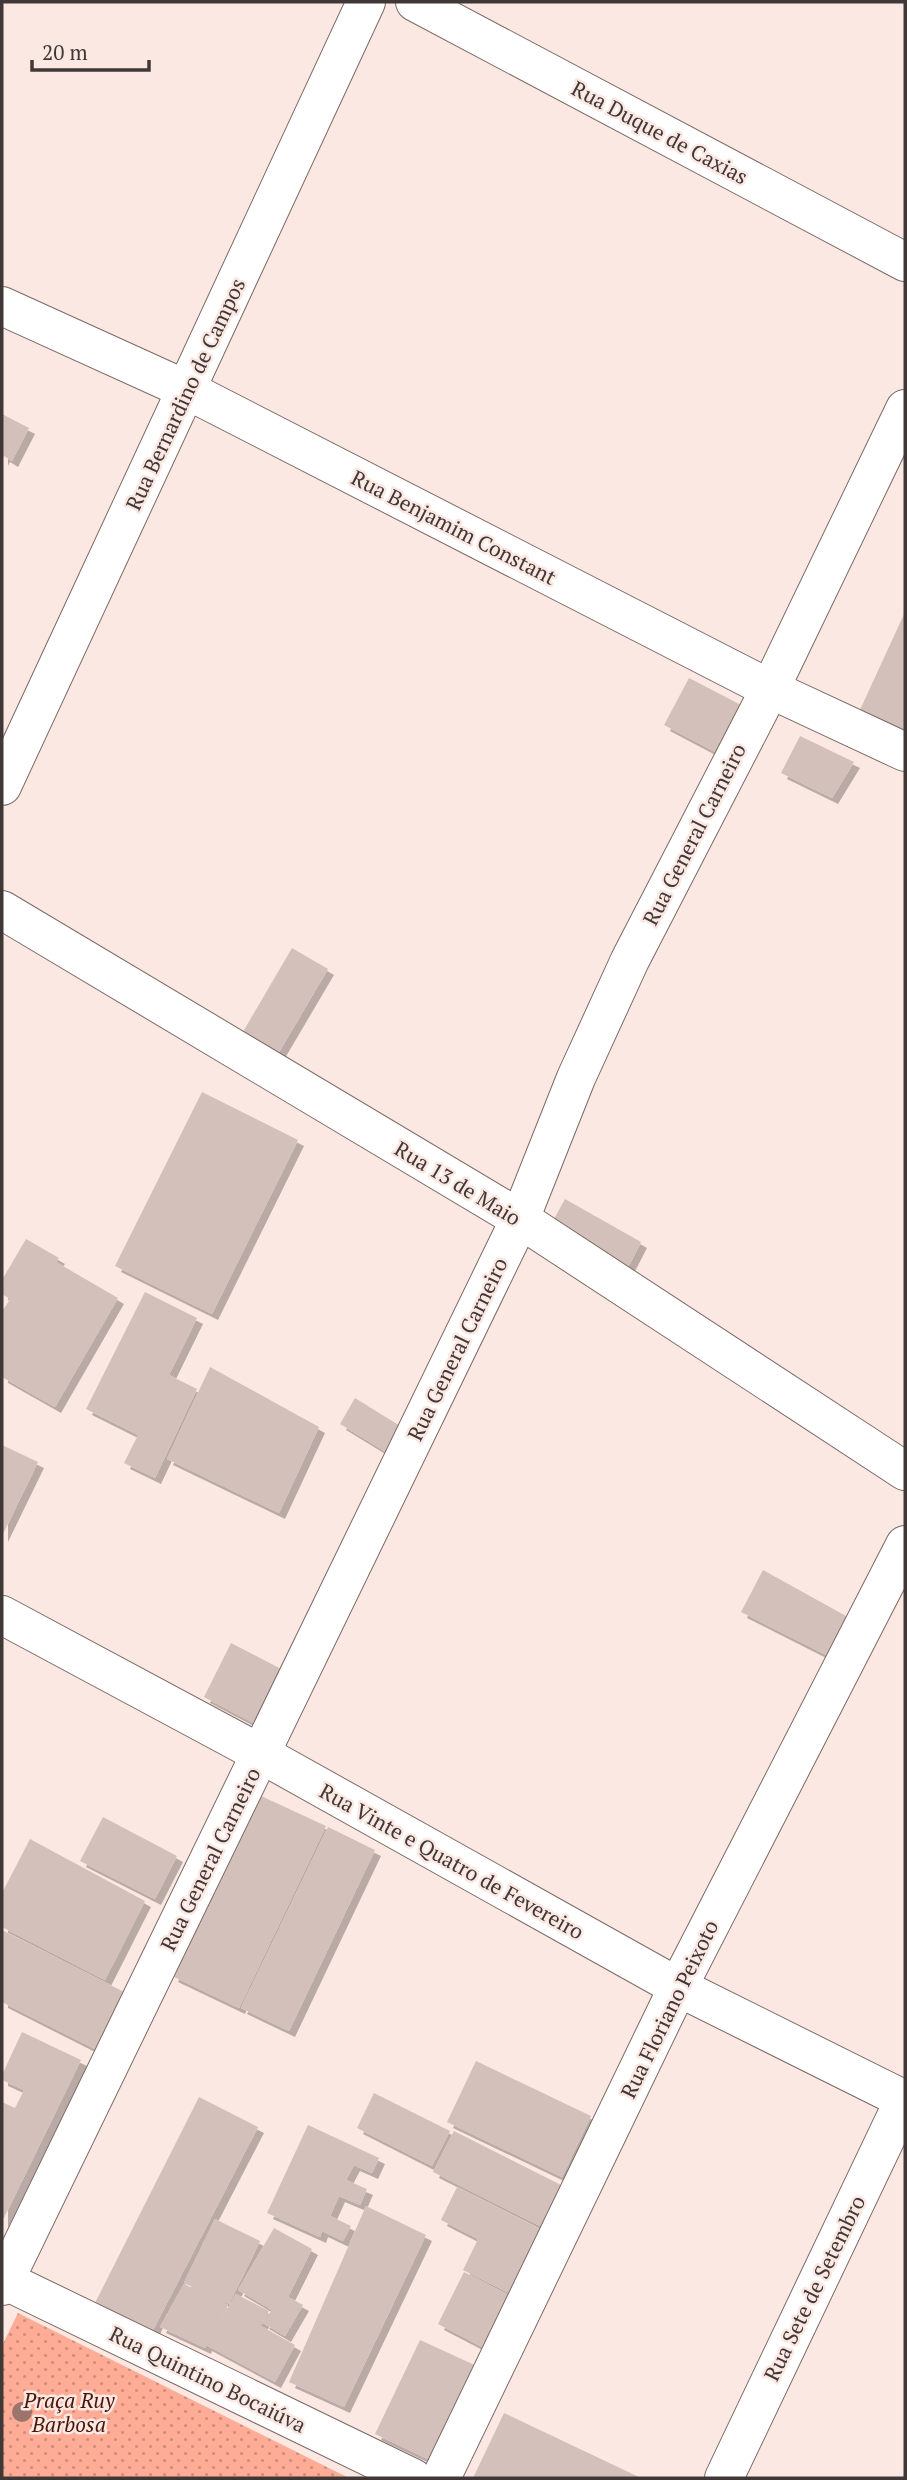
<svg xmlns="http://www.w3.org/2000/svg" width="907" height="2480" font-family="'PT Serif',serif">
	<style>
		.park { fill: url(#park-dots) }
		.building { fill: #d3c0bb; filter: url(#shadow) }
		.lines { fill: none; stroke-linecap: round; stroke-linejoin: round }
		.minor-casing { stroke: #7b6a66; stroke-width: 40 }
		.minor { stroke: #fff; stroke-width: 38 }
		.tree { fill: #9b746b }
		.labels { text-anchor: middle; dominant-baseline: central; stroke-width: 5; stroke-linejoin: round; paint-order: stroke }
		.street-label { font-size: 21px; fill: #403836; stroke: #fce8e3 }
		.park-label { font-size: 21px; font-style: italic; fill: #4b1609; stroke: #fce8e3 }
	</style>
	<defs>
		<pattern id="park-dots" width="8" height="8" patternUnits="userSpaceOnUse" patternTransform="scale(1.75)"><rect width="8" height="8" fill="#ffac97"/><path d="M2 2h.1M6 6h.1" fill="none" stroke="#d08d7c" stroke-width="1.8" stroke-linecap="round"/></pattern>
		<filter id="shadow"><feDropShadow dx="6" dy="6" stdDeviation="0" flood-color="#0004"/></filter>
	</defs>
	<rect width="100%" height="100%" fill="#fce8e3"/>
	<polygon class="park" points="18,2313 349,2478 2,2478 2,2346"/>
	<g class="building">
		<polygon points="2,414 29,428 12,461 4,456 2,460"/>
		<polygon points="905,612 905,733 859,712"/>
		<polygon points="689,678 745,707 719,754 664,725"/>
		<polygon points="800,736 854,762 832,798 781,773"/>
		<polygon points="292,948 328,969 272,1064 237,1042"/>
		<polygon points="202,1092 298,1140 212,1314 115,1266"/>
		<polygon points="565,1199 641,1242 624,1275 549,1228"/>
		<polygon points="26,1239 59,1258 56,1262 118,1298 55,1407 2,1377 2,1312 10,1299 2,1294 2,1280"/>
		<polygon points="145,1292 197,1318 169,1375 197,1389 155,1478 124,1463 138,1435 86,1409"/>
		<polygon points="210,1367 319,1427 279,1513 167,1459"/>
		<polygon points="355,1398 400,1426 386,1452 340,1424"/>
		<polygon points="2,1445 38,1462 2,1536"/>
		<polygon points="763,1570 855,1621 836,1660 741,1612"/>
		<polygon points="231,1643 291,1674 263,1728 204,1697"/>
		<polygon points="259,1795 326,1826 239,2008 172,1976"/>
		<polygon points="103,1817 177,1856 155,1899 80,1861"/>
		<polygon points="328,1827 375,1850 289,2031 241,2008"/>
		<polygon points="30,1839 145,1901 105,1980 2,1927 2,1893"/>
		<polygon points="2,1930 126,1993 97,2050 2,2002"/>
		<polygon points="22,2032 81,2060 2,2222 2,2102 15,2108 24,2090 2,2080 2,2075"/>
		<polygon points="476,2061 591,2116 562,2177 447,2122"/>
		<polygon points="374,2093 450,2131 432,2166 357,2128"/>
		<polygon points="199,2097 258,2127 152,2332 95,2303"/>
		<polygon points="308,2125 379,2158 372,2173 354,2165 346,2180 367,2189 360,2205 339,2196 330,2216 351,2226 343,2241 322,2231 320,2237 267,2213"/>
		<polygon points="454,2131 571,2190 550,2231 433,2172"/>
		<polygon points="457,2187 546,2232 529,2265 496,2249 529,2267 515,2296 463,2270 478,2239 441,2220"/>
		<polygon points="366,2206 426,2235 344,2407 289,2382"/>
		<polygon points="215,2219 260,2241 229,2304 184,2283"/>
		<polygon points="274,2228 312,2249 288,2297 303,2305 285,2336 263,2323 272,2310 238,2290"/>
		<polygon points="464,2272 518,2300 492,2352 438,2324"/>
		<polygon points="184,2284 228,2305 218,2325 236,2294 269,2311 257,2332 261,2326 295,2345 275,2382 206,2345 205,2348 160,2327"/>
		<polygon points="420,2340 479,2367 434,2462 375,2434"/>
		<polygon points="504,2413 641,2478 473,2478"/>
	</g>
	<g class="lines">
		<g class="minor-casing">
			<g id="minor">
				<polyline points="415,2 905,262"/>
				<polyline points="2,306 187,390 770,689 905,752"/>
				<polyline points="2,786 366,2"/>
				<polyline points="2,910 520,1219 905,1471"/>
				<polyline points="2,1615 261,1754 678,1987 905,2100"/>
				<polyline points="2,2279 413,2478"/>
				<polyline points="2,2286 520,1219 576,1078 630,960 770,689 905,409"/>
				<polyline points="441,2478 678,1987 905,1545"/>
				<polyline points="724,2478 905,2098"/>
			</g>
		</g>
		<use href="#minor" class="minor"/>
	</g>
	<circle class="tree" cx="22" cy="2412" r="10"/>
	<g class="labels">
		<g class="street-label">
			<text transform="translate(660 132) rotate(28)">Rua Duque de Caxias</text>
			<text transform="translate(185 394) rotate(-65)">Rua Bernardino de Campos</text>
			<text transform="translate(454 527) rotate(27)">Rua Benjamim Constant</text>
			<text transform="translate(694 834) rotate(-63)">Rua General Carneiro</text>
			<text transform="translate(458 1183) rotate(31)">Rua 13 de Maio</text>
			<text transform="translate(457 1349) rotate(-64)">Rua General Carneiro</text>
			<text transform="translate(210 1859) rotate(-64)">Rua General Carneiro</text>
			<text transform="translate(452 1861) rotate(29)">Rua Vinte e Quatro de Fevereiro</text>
			<text transform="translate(669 2009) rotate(-64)">Rua Floriano Peixoto</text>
			<text transform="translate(814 2288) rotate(-64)">Rua Sete de Setembro</text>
			<text transform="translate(208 2379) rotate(26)">Rua Quintino Bocaiúva</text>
		</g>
		<g class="park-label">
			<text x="69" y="2400">Praça Ruy<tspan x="69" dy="24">Barbosa</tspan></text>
		</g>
	</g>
	<rect width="907" height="2480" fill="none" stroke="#403836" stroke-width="7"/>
	<path d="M32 60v10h117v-10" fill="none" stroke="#403836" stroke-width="3.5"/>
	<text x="42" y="60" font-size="21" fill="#403836" stroke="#fce8e3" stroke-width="5" paint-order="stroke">20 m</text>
</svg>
